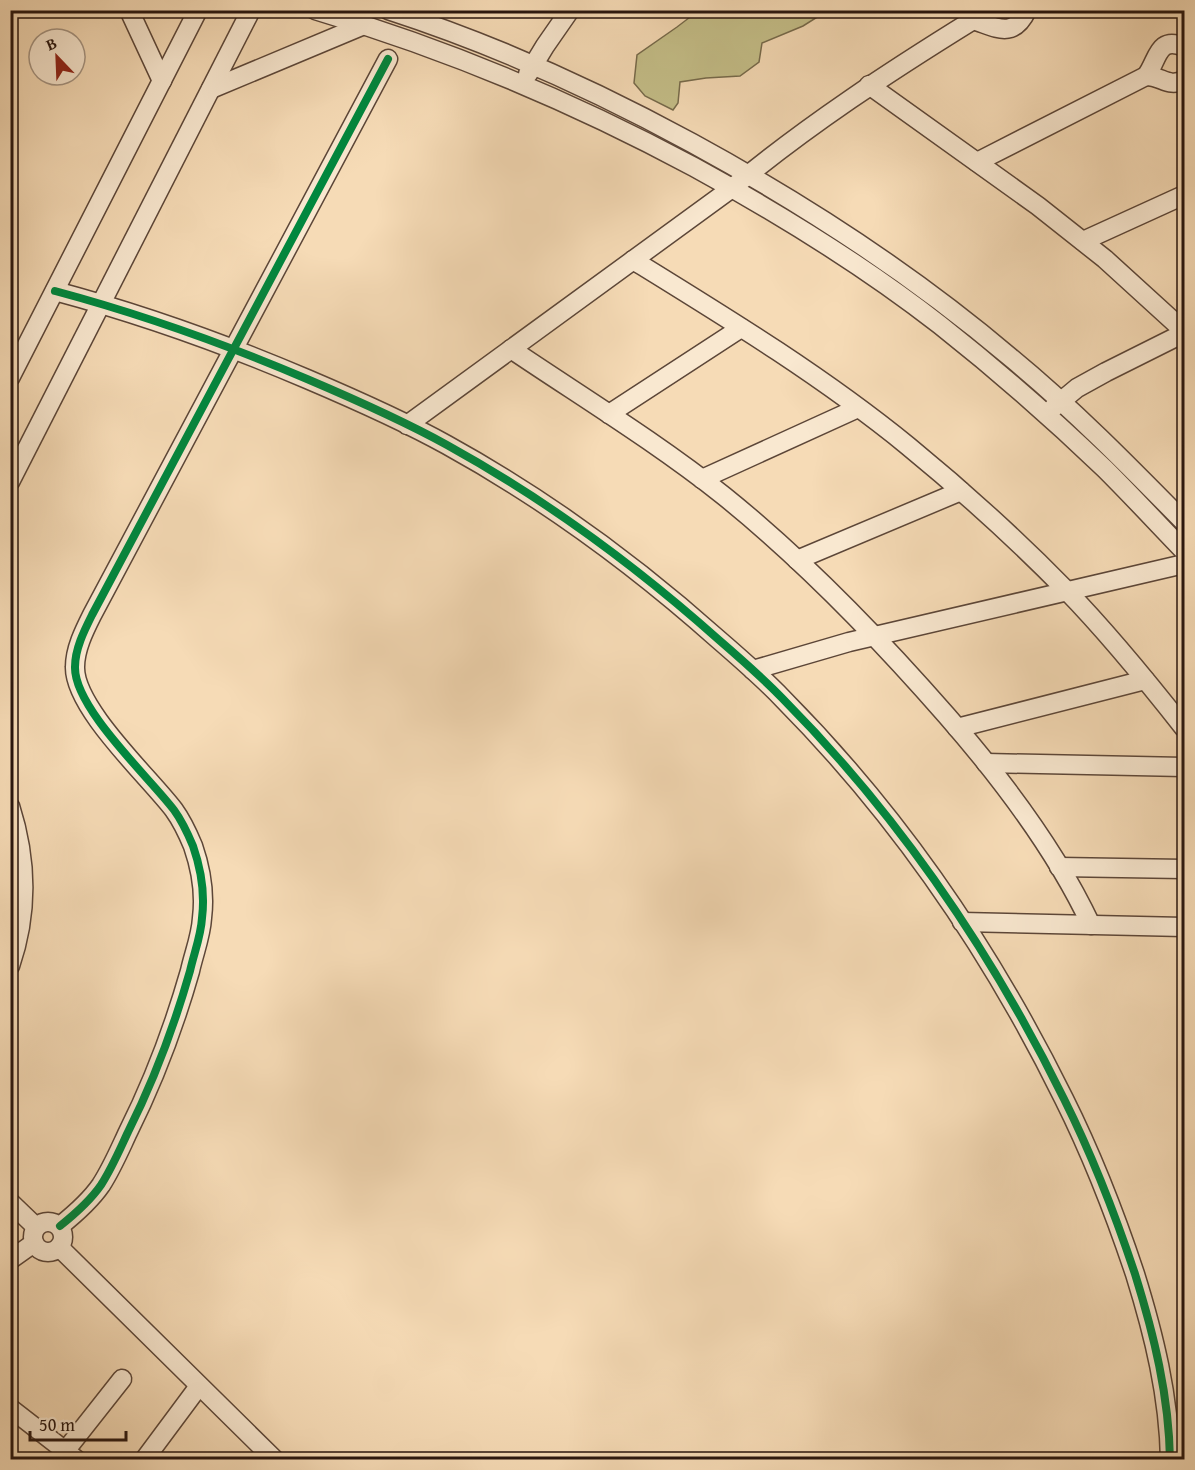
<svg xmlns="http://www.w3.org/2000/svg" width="1195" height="1470" font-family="'Gentium Book Plus',serif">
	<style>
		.green { fill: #c4be88; stroke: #766a4b; stroke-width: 1.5 }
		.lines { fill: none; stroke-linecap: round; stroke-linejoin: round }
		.minor-casing { stroke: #5c4638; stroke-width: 21 }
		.minor { stroke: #f9e8d0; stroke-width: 18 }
		.cycleway-casing { stroke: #f9e8d0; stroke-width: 11 }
		.cycleway { stroke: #00873e; stroke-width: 8 }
	</style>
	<rect width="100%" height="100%" fill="#f6dbb6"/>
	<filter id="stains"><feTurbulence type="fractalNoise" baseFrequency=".00333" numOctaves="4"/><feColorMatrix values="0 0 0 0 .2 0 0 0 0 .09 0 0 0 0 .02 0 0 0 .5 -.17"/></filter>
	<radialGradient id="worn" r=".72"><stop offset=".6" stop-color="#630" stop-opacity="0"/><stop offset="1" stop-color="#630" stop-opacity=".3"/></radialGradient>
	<polygon class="green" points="698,11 698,10 827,11 803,26 762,43 759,62 740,76 706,78 680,82 678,103 673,110 645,96 634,83 637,55 677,27"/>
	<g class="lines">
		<g class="minor-casing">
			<g id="minor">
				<polyline points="129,10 162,81"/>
				<path d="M315 10C447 49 573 102 694 167 780 214 863 265 940 325 997 370 1052 418 1105 469 1132 496 1158 524 1184 551"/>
				<path d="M388 10C493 44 595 90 692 143 804 204 912 274 1010 357 1072 408 1128 465 1184 522"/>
				<path d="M977 11 973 20C996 27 1013 40 1027 10"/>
				<polyline points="528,74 545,46 570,10"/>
				<path d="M1146 76C1162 76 1168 88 1184 80"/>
				<polyline points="869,85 1038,206 1105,259 1184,331"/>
				<polyline points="211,89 364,25"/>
				<path d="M977 162 1146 76C1158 61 1157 35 1184 47"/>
				<polyline points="1083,241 1184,195"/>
				<path d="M633 260C727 318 822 376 908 446 963 491 1016 539 1066 590 1108 633 1147 681 1184 728"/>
				<path d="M55 291C141 314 225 344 307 379 354 399 402 420 447 445 545 499 636 566 719 640 741 659 763 678 783 699 898 815 992 953 1064 1099 1092 1155 1115 1214 1135 1274 1154 1335 1169 1396 1170 1460"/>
				<path d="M511 349C582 397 656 442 724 496 806 562 878 637 947 716 1001 778 1056 850 1091 925"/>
				<polyline points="10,378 198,10"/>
				<polyline points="1053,408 1077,388 1106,372 1184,333"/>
				<polyline points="609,414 741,328"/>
				<path d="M407 425 732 188C808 125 889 72 973 20"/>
				<polyline points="702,479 858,408"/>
				<polyline points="10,482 251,10"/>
				<polyline points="797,560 961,491"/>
				<polyline points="753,670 849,642 1184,564"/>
				<polyline points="957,728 1145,680"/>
				<polyline points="986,763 1184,767"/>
				<path d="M10 806C27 859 28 914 10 966"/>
				<polyline points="1059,867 1184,869"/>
				<polyline points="962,922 1184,927"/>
				<polyline points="10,1202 36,1227"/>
				<circle cx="48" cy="1237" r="15"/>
				<path d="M60 1226C75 1214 90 1201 101 1185 112 1168 120 1149 128 1132 154 1080 174 1027 190 971 194 953 201 936 202 918 205 894 201 869 193 846 188 834 182 821 174 810 149 777 74 708 75 667 75 649 84 631 92 615L388 59"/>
				<polyline points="59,1247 275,1460"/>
				<polyline points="10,1260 34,1243"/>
				<polyline points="10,1408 77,1460"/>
				<polyline points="66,1450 122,1379"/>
				<polyline points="144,1460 199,1386"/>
			</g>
		</g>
		<use href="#minor" class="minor"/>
		<g class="cycleway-casing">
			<g id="cycleway">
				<path d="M55 291C141 314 225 344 307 379 354 399 402 420 447 445 545 499 636 566 719 640 741 659 763 678 783 699 898 815 992 953 1064 1099 1092 1155 1115 1214 1135 1274 1154 1335 1169 1396 1170 1460"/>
				<path d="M60 1226C75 1214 90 1201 101 1185 112 1168 120 1149 128 1132 154 1080 174 1027 190 971 194 953 201 936 202 918 205 894 201 869 193 846 188 834 182 821 174 810 149 777 74 708 75 667 75 649 84 631 92 615L388 59"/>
			</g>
		</g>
		<use href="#cycleway" class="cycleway"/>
	</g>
	<rect width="1195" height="1470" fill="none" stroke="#f6dbb6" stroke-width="36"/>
	<rect x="12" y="12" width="1171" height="1446" fill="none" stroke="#28150e" stroke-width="3"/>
	<rect x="18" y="18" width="1159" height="1434" fill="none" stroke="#28150e" stroke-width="1.5"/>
	<g transform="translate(57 57) rotate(337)"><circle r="28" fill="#f9e8d0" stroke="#a59482" stroke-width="1.5"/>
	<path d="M0-4.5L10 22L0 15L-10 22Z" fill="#8f2418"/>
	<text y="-9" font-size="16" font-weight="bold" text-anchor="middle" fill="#28150e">B</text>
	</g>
	<path d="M30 1431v9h96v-9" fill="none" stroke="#28150e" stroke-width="3"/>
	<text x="39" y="1431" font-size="18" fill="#28150e" stroke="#f9e8d0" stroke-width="4.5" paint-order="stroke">50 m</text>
	<rect width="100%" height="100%" filter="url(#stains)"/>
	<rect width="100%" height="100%" fill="url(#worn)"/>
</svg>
